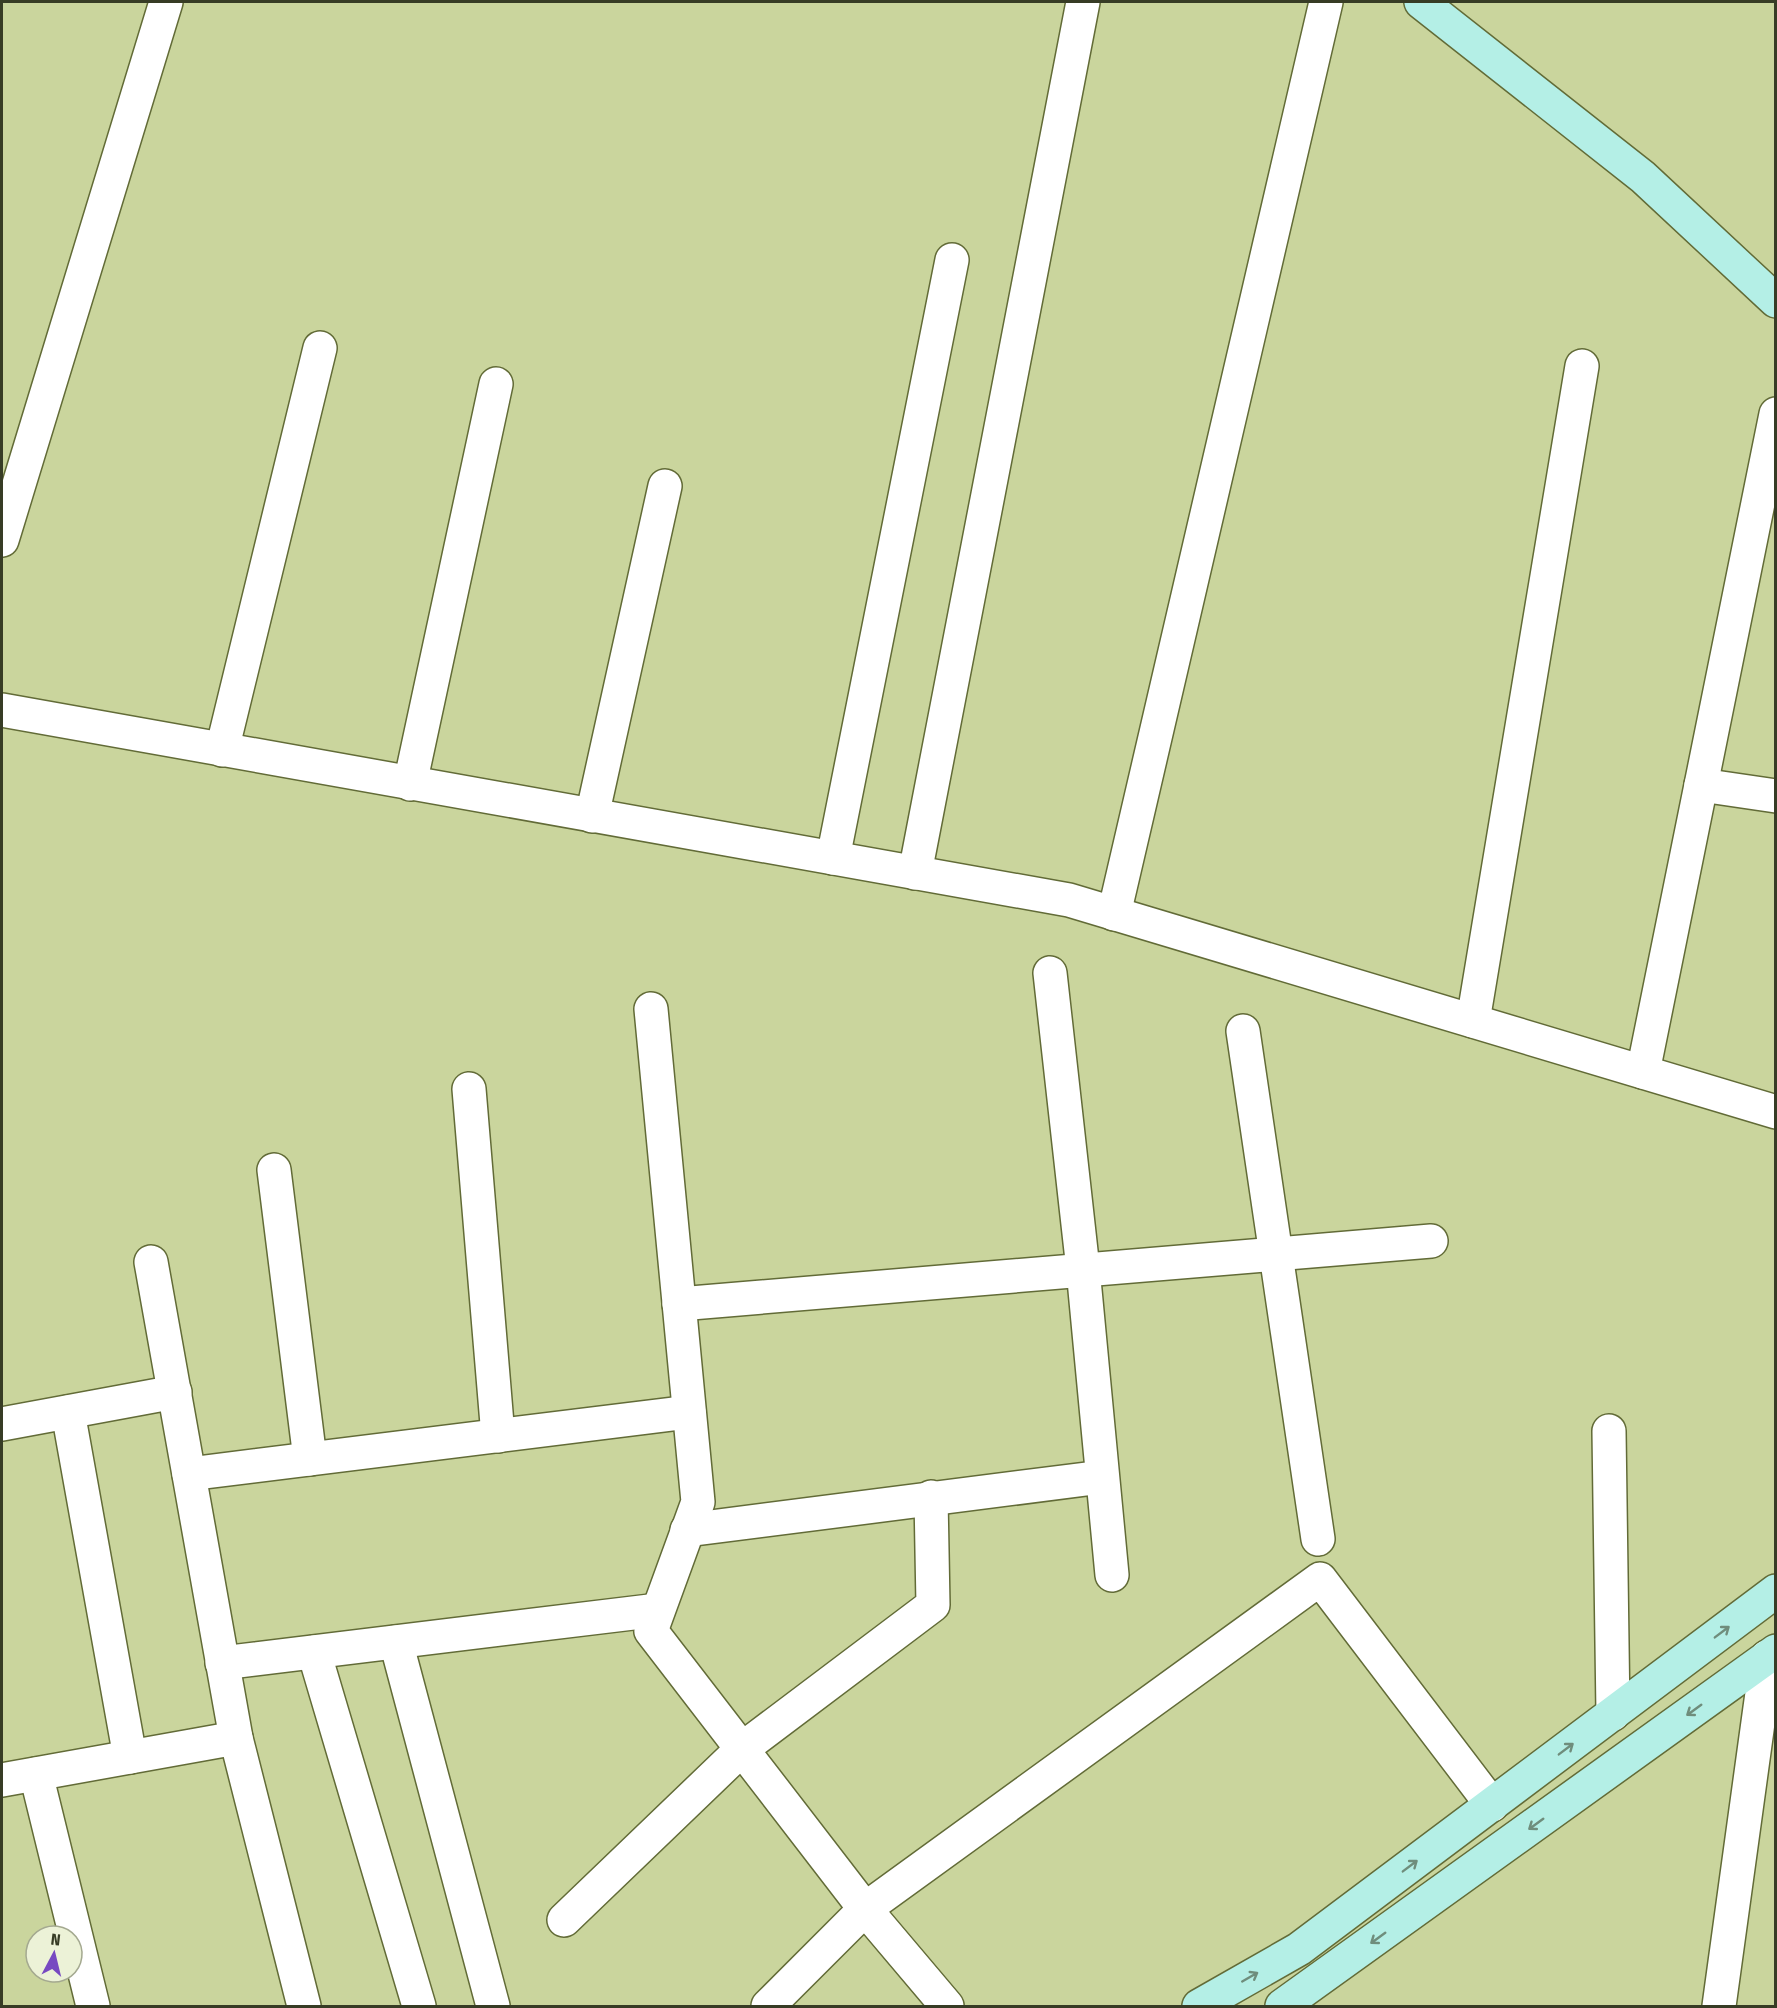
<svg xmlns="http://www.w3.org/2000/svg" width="1777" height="2008" font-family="'Fira Sans Condensed',sans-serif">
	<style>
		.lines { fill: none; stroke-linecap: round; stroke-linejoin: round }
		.street-casing { stroke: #626b37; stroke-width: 36 }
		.secondary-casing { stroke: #626b37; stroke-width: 36 }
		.street { stroke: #fff; stroke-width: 33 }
		.secondary { stroke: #b4efe6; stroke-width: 33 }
		.oneway { stroke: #6f8d7c }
	</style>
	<rect width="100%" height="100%" fill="#cad59d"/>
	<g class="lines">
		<g class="street-casing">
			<g id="street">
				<polyline points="2,540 166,2"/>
				<polyline points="2,710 1069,900 1776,1112"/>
				<polyline points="222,750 320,348"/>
				<polyline points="410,784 496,384"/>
				<polyline points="1701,785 1776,796"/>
				<polyline points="592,816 665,486"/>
				<polyline points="833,858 952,260"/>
				<polyline points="915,873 1083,2"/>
				<polyline points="1114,914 1326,2"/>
				<polyline points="1050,973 1083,1269 1112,1575"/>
				<polyline points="651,1009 698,1502 651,1631 865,1909 947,2006"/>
				<polyline points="1473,1021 1582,366"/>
				<polyline points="1243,1031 1318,1539"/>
				<polyline points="1643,1072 1776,414"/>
				<polyline points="469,1089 498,1436"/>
				<polyline points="274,1170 310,1459"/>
				<polyline points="151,1262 236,1738 304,2006"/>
				<polyline points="679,1304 1431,1241"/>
				<polyline points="68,1412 130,1757"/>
				<polyline points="2,1424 175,1392"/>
				<polyline points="1609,1431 1613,1714"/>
				<polyline points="189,1474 689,1412"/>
				<polyline points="687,1530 1102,1477"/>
				<polyline points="396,1642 493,2006"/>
				<polyline points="314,1652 419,2006"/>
				<polyline points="222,1663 658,1610"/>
				<polyline points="36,1774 93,2006"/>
				<polyline points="2,1780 236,1738"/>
				<polyline points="564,1920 742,1749 933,1605 931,1497"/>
				<polyline points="768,2006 865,1909 1320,1579 1492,1805"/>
				<polyline points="1719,2006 1767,1657"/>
			</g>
		</g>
		<g class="secondary-casing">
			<g id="secondary">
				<polyline points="1421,2 1643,177 1776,301"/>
				<polyline points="1199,2006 1299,1949 1776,1591"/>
				<polyline points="1282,2006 1776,1651"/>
			</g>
		</g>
		<use href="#street" class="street"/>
		<use href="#secondary" class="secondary"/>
	</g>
	<defs><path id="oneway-shaft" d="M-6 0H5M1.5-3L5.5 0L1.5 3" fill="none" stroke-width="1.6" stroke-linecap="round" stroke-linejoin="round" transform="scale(1.5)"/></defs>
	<g class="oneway">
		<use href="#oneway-shaft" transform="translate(1722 1632) rotate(-37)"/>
		<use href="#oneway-shaft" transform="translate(1694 1710) rotate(144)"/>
		<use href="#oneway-shaft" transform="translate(1566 1749) rotate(-37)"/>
		<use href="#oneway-shaft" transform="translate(1536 1824) rotate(144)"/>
		<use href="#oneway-shaft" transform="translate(1410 1866) rotate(-37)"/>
		<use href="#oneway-shaft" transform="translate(1378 1938) rotate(144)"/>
		<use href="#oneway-shaft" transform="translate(1250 1977) rotate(-30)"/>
	</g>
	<rect width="1777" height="2008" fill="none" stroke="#373c25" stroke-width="6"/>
	<g transform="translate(54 1954) rotate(7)"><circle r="28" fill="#ecf2d7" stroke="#a4a990" stroke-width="1.5"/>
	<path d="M0-4.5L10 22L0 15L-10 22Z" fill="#7749c1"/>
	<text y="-9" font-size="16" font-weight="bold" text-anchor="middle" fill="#373c25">N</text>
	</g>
</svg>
